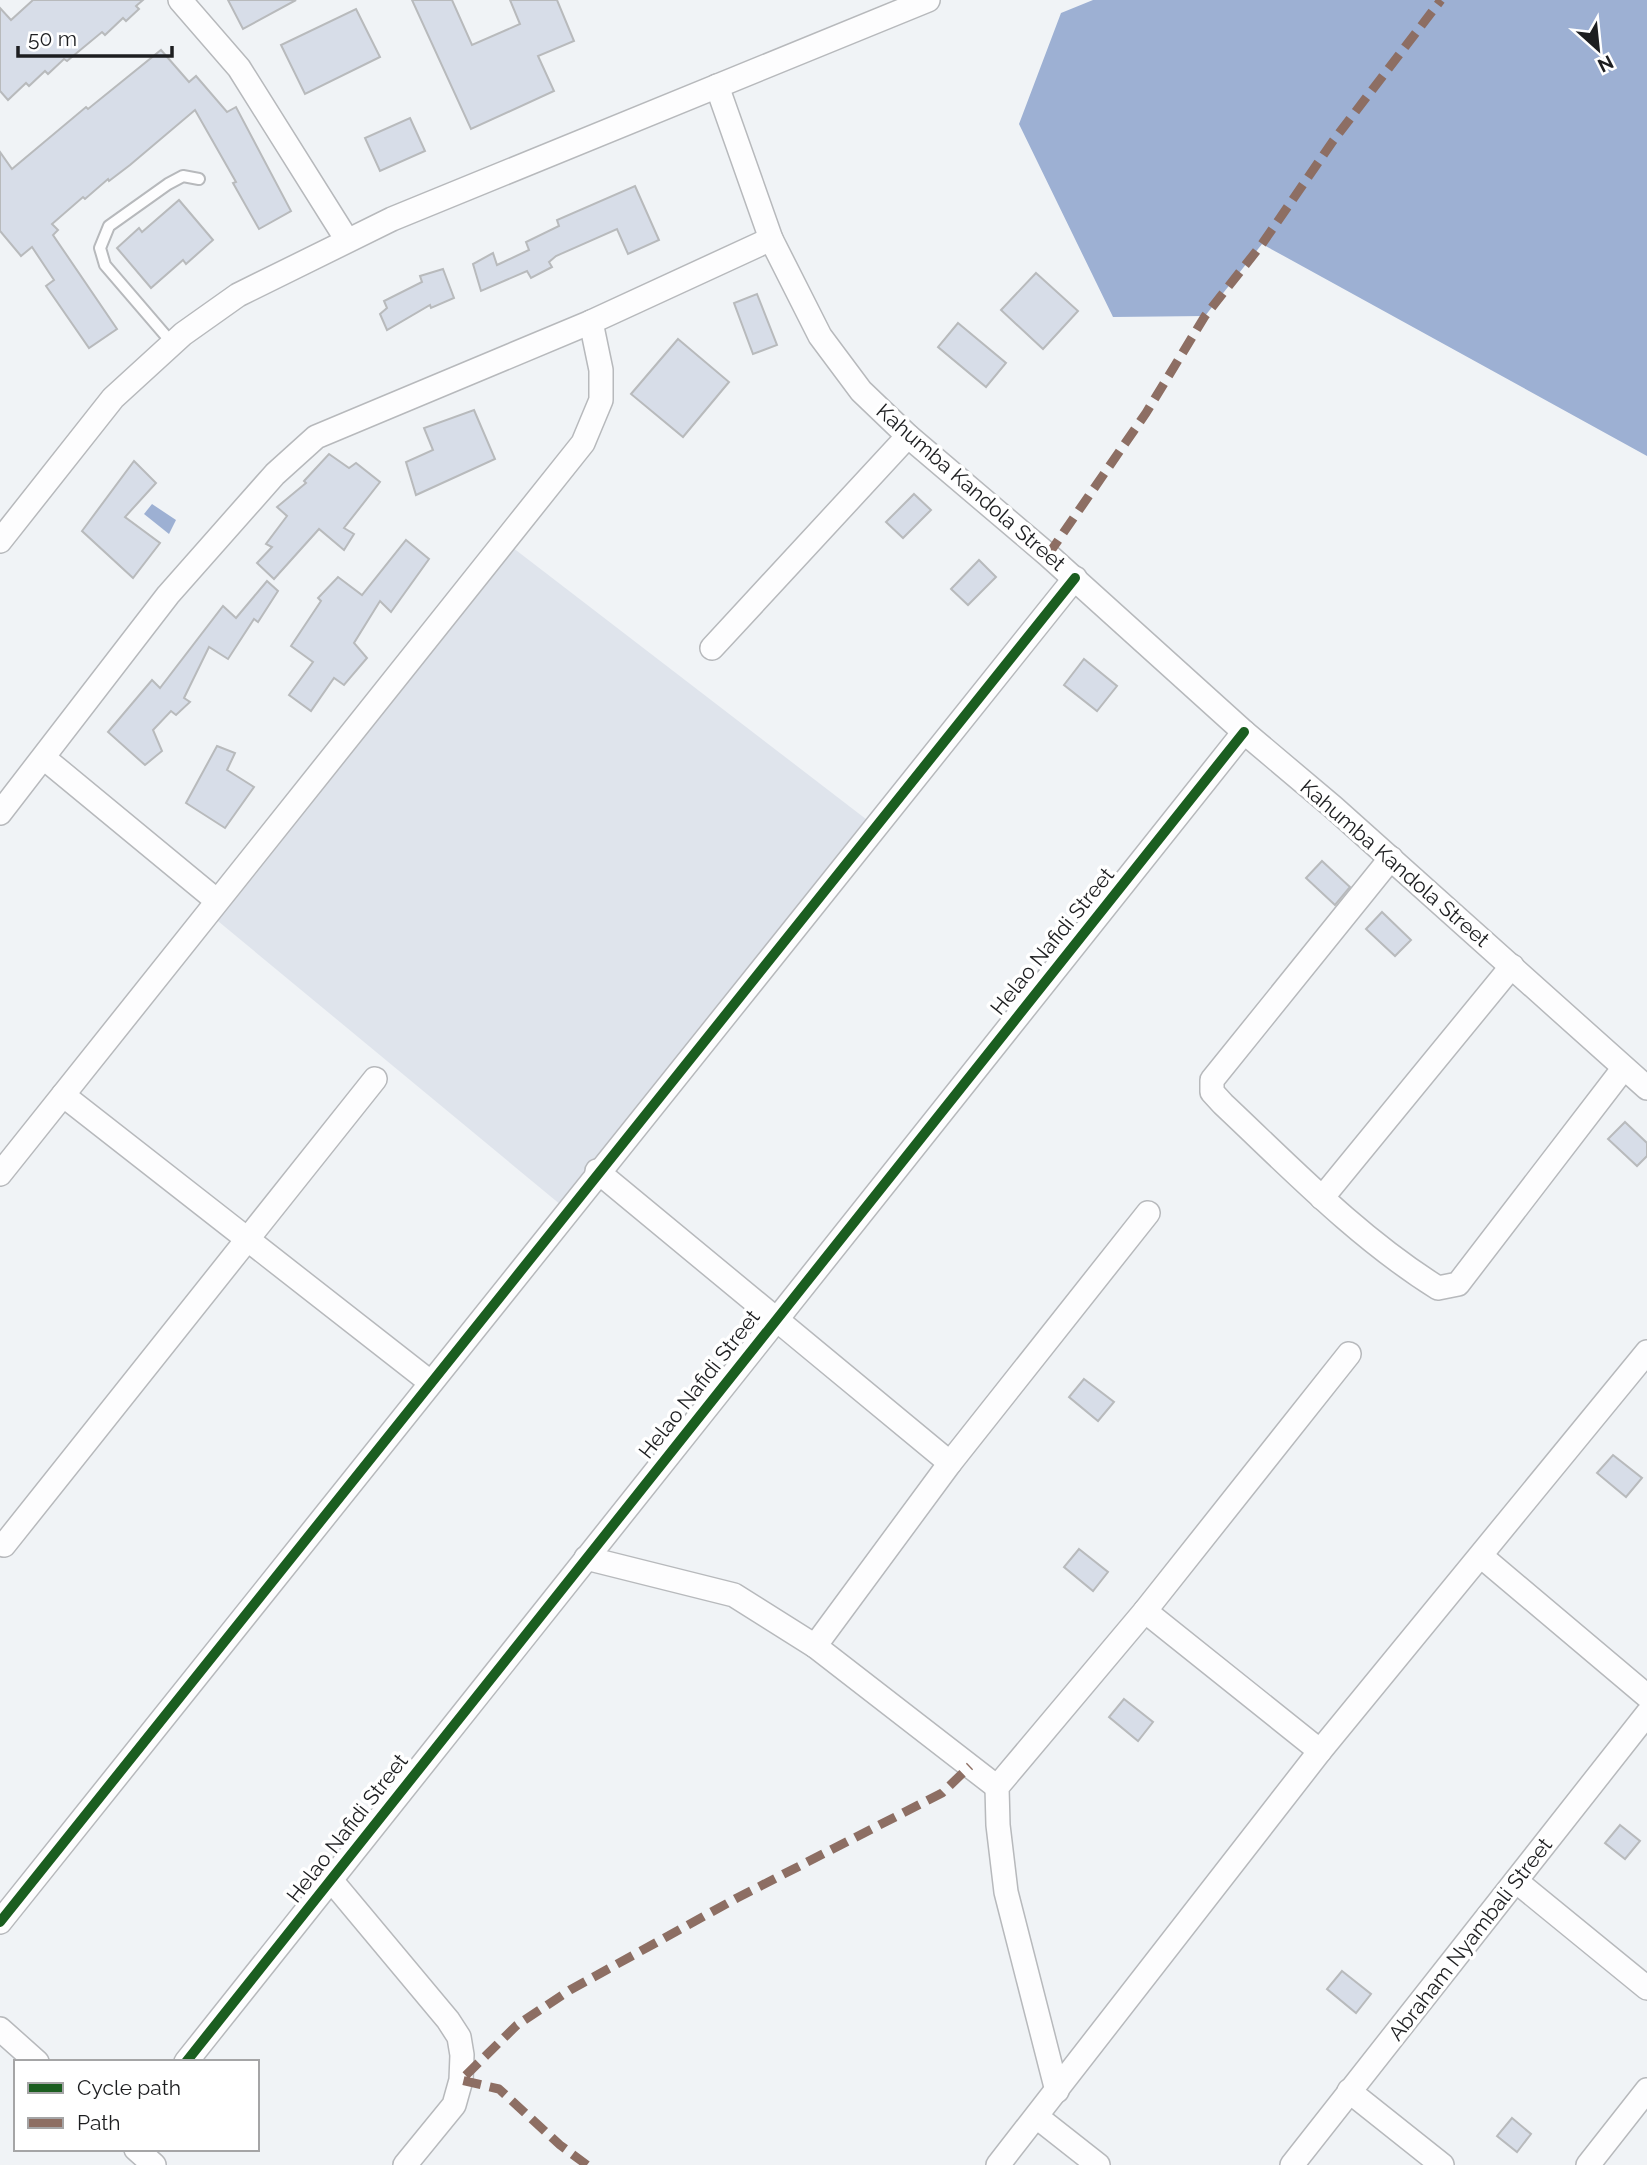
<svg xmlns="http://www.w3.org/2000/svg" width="1647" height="2165" font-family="Raleway,sans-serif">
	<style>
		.built { fill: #dfe4ec }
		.water { fill: #9db0d3 }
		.building { fill: #d7dde8; stroke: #b8babc; stroke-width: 2 }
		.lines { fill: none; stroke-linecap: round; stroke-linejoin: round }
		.lane-casing { stroke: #b7b9bc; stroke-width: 14 }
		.street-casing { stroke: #b7b9bc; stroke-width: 26 }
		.lane { stroke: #fdfdfe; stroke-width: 10 }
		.street { stroke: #fdfdfe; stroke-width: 23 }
		.quiet { stroke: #8d6e63; stroke-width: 9; stroke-dasharray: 18 9; stroke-linecap: butt }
		.cycleway-casing { stroke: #fff; stroke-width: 15 }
		.cycleway { stroke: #1b5e20; stroke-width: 10 }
		.labels { text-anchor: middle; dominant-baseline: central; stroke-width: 7; stroke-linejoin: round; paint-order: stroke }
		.street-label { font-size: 21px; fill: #1d1e20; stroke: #fff }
	</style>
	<rect width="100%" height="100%" fill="#f0f3f6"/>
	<polygon class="built" points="504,541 875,826 567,1210 207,912"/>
	<g class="water">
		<polygon points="1093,0 1647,0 1647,456 1262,244 1205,316 1113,317 1019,124 1061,13"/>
		<polygon points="152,504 176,520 169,534 144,514"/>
	</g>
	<g class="building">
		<polygon points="33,0 143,0 136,6 139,9 126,21 123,18 105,35 102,32 67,61 64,59 48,74 45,71 29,86 26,83 8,100 0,91 0,8 11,20"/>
		<polygon points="228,0 296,0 243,29"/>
		<polygon points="412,0 452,0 472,45 520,24 510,0 557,0 574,41 538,56 554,91 471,129"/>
		<polygon points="356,9 380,57 305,94 281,45"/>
		<polygon points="161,50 189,82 196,76 227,112 236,107 291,211 259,229 233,183 236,182 195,110 130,165 109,181 108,179 85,199 83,197 52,224 58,230 53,235 117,329 89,348 46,286 54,280 32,247 21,256 0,231 0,152 12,169 86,107 88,109"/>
		<polygon points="410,118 425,151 380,171 365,138"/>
		<polygon points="635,186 659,240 628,254 617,229 556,256 549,262 552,267 531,278 527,271 481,291 473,264 493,253 497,265 529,250 526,242 559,226 557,220"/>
		<polygon points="179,200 213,240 186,264 183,260 151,288 117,248 139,228 142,232"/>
		<polygon points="443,269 454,298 431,308 430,305 387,330 380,314 387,308 384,301 422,282 420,276"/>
		<polygon points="1036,273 1078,311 1043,349 1001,310"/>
		<polygon points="757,294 777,345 753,354 734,303"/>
		<polygon points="958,323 1006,363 986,387 938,347"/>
		<polygon points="678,339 729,382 683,437 631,394"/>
		<polygon points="474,410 495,459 416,495 406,462 433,450 424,428"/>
		<polygon points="329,454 349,468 356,463 380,482 344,528 354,534 344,550 319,529 274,579 257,563 272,547 266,544 287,516 277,507 306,483 304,481"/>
		<polygon points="134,461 156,483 125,517 160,543 133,578 82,531"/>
		<polygon points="914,494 931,510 903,538 886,522"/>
		<polygon points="406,540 429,559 391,612 380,601 354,643 367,658 344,685 334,678 311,711 289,695 313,662 291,646 321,601 318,598 338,577 362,595"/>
		<polygon points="979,560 996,577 968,605 951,589"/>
		<polygon points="267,581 278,591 258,622 254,619 228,659 209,647 184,698 190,702 176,715 171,711 153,730 162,751 145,765 108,732 152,680 160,688 223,606 236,618"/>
		<polygon points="1084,659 1117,686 1097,711 1064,685"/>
		<polygon points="217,746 235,753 227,770 254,787 225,828 186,803"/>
		<polygon points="1322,861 1350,887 1335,905 1306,878"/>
		<polygon points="1382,912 1411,940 1395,956 1366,929"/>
		<polygon points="1625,1122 1647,1143 1647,1156 1637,1166 1608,1139"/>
		<polygon points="1084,1379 1114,1402 1098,1421 1069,1397"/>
		<polygon points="1613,1455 1642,1478 1626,1497 1597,1473"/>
		<polygon points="1079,1549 1108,1572 1093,1591 1064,1567"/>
		<polygon points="1124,1699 1153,1722 1138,1741 1109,1717"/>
		<polygon points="1620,1825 1640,1841 1625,1859 1605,1843"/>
		<polygon points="1342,1971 1371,1994 1356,2013 1327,1989"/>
		<polygon points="1512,2118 1531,2134 1517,2152 1497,2136"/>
	</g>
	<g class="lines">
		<g class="lane-casing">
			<polyline id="lane" points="172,343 105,265 100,248 109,226 168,184 183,176 199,179"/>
		</g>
		<g class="street-casing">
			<g id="street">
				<polyline points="180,0 239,68 347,240"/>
				<polyline points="717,86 771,239 820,336 861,391 908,436 1048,555 1244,732 1333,807 1647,1088"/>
				<polyline points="0,541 113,398 183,334 238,295 392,219 928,0"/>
				<polyline points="712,648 908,436"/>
				<polyline points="44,758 216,900"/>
				<polyline points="0,813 168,595 275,474 316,437 591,322 771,239"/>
				<path d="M1391 858 1212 1080V1092L1223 1104C1291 1168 1358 1238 1438 1288L1458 1284 1623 1069"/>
				<polyline points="63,1095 430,1382"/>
				<polyline points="597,1171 950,1463 1148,1213"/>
				<polyline points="0,1174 583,443 601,400 601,370 591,322"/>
				<polyline points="1322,1198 1512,966"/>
				<polyline points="950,1463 815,1646 997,1787"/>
				<polyline points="4,1545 375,1079"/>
				<polyline points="1481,1556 1647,1696"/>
				<polyline points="586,1558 734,1595 815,1646"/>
				<polyline points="1320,1751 1145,1611 1349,1354"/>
				<polyline points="331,1880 448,2020 459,2037 462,2055 461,2080 454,2105 405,2165"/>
				<polyline points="1516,1881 1647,1988"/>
				<path d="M0 1922C358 1474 715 1025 1075 578"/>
				<polyline points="0,2029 37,2062"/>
				<polyline points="186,2062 1244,732"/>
				<polyline points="1057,2091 1006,1892 998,1825 997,1787 1145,1611"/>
				<polyline points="1349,2091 1442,2165"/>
				<polyline points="1037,2117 1098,2165"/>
				<polyline points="136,2149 154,2165"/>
				<polyline points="998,2165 1320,1751 1647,1352"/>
				<polyline points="1292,2165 1647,1714"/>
				<polyline points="1588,2165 1647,2090"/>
			</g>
		</g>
		<use href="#lane" class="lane"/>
		<use href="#street" class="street"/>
		<g class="quiet">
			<polyline points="1048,555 1146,413 1205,316 1262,244 1333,141 1441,0"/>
			<polyline points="587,2165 560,2145 499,2089 461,2080 517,2025 570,1990 737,1898 942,1793 970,1766"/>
		</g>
		<g class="cycleway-casing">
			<g id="cycleway">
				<path d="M0 1922C358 1474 715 1025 1075 578"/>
				<polyline points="186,2062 1244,732"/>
			</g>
		</g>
		<use href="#cycleway" class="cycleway"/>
	</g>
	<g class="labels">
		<g class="street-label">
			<text transform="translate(971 487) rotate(41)">Kahumba Kandola Street</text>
			<text transform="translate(1395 863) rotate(41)">Kahumba Kandola Street</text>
			<text transform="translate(1052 941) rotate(-51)">Helao Nafidi Street</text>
			<text transform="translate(699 1384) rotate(-52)">Helao Nafidi Street</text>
			<text transform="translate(347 1828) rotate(-52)">Helao Nafidi Street</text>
			<text transform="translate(1470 1939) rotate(-52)">Abraham Nyambali Street</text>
		</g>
	</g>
	<rect x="14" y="2060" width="245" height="91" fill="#ffffff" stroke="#a5a5a6" stroke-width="2"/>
	<rect x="28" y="2083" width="35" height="10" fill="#1b5e20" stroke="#a5a5a6" stroke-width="2"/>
	<text x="77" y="2095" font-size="21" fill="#1d1e20">Cycle path</text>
	<rect x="28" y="2118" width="35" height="10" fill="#8d6e63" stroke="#a5a5a6" stroke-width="2"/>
	<text x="77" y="2130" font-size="21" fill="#1d1e20">Path</text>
	<g transform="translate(1598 49) rotate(153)" stroke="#ffffff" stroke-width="5" paint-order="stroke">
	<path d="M0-5L12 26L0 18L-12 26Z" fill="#1d1e20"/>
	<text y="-10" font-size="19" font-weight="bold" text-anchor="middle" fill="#1d1e20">N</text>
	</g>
	<path d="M18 46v10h154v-10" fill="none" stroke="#1d1e20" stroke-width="3.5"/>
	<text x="28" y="46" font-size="21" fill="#1d1e20" stroke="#ffffff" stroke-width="5" paint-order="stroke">50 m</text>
</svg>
